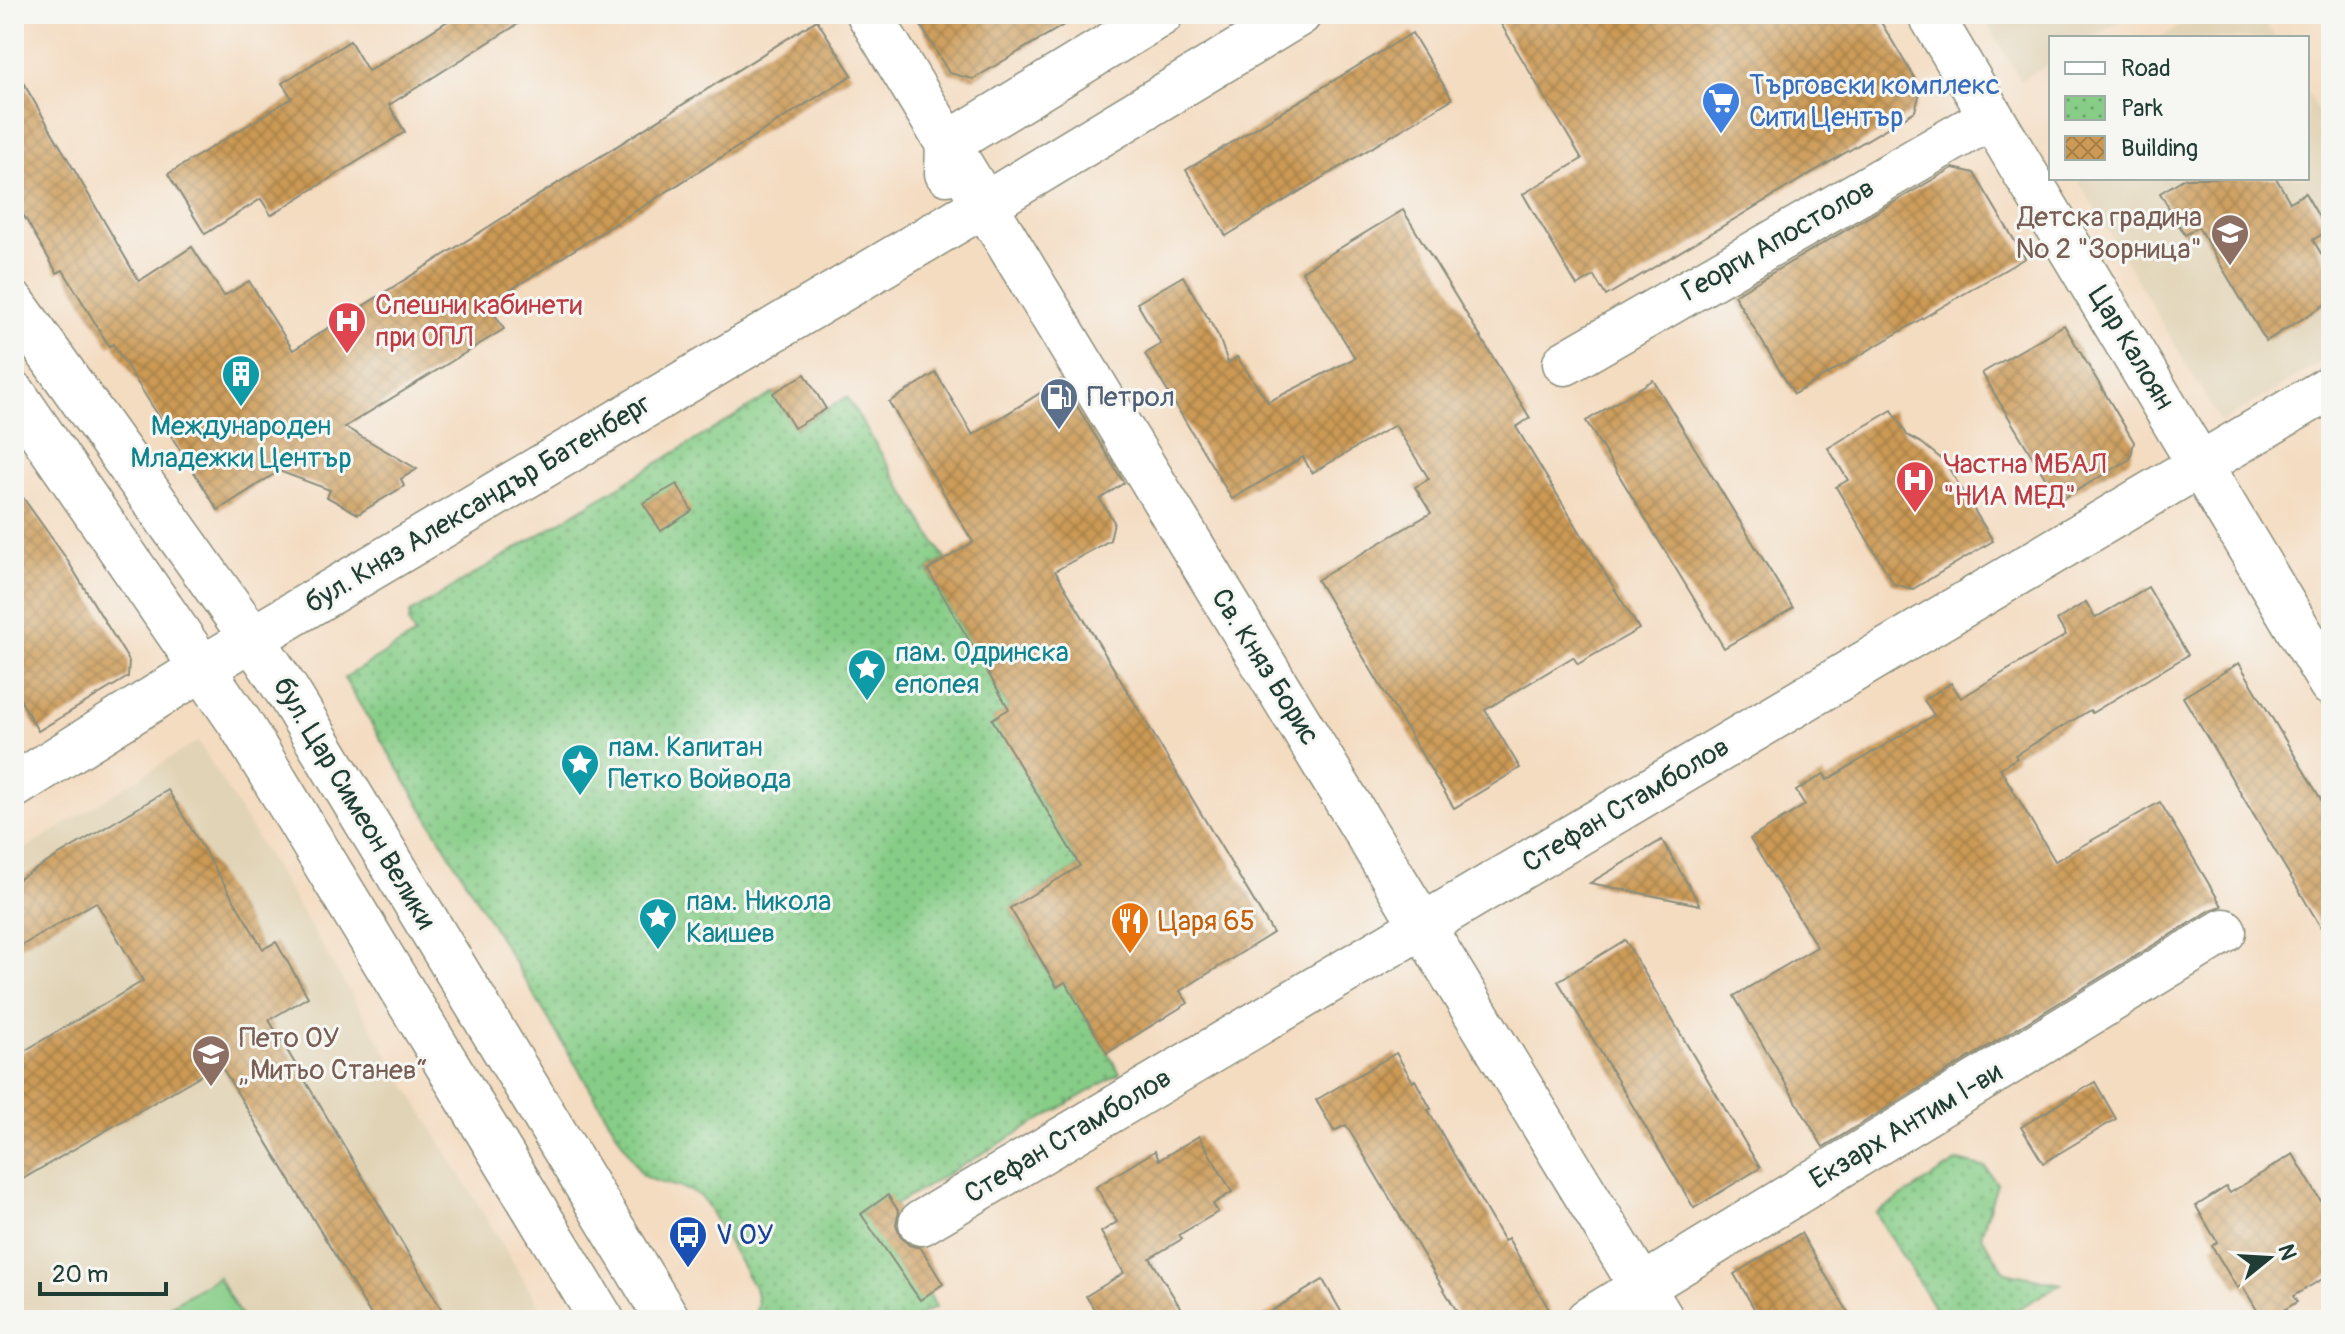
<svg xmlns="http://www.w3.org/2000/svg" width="2345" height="1334" font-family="Pangolin,sans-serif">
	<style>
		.built { fill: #e1d3b5 }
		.park { fill: url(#park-dots); stroke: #53855e; stroke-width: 2 }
		.pitch { fill: #87cd88; stroke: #53855e; stroke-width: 2 }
		.building { fill: url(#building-cross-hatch) }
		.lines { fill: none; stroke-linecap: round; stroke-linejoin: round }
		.minor-casing { stroke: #8a8c7a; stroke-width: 47 }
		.tertiary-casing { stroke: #8a8c7a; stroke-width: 47 }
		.minor { stroke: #fff; stroke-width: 44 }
		.tertiary { stroke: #fff; stroke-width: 44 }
		.labels { text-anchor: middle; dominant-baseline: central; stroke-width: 6; stroke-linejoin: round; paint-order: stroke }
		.shop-label { font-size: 28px; fill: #366cbe; stroke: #f6f6f2; text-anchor: start }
		.education-label { font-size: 28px; fill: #785e54; stroke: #f6f6f2; text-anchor: end }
		.street-label { font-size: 28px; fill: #1f3d34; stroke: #f6f6f2 }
		.health-label { font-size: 28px; fill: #be3a42; stroke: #f6f6f2; text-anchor: start }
		.service-label { font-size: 28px; fill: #4e5e75; stroke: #f6f6f2; text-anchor: start }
		.culture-label { font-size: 28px; fill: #0d838f; stroke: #f6f6f2; text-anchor: start }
		.food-label { font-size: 28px; fill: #c56008; stroke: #f6f6f2; text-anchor: start }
		.transit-label { font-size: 28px; fill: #164399; stroke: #f6f6f2; text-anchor: start }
	</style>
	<defs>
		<pattern id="park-dots" width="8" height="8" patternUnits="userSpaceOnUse" patternTransform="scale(2)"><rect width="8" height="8" fill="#87cd88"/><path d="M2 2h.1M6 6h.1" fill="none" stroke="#6ea870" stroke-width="1.8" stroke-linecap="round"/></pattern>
		<pattern id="building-cross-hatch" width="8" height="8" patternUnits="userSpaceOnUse" patternTransform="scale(2)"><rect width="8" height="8" fill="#cc9a55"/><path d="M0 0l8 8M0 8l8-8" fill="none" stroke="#a57f47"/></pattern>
	</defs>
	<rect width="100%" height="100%" fill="#f6f6f2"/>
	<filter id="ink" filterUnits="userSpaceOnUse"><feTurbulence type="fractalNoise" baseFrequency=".0125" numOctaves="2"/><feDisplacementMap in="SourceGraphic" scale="16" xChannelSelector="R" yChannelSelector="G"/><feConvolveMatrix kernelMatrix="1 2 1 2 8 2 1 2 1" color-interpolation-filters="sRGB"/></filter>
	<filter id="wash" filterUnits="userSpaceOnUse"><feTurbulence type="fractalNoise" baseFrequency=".006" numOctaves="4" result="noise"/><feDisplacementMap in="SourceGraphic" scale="32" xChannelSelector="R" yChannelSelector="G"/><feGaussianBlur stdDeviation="1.8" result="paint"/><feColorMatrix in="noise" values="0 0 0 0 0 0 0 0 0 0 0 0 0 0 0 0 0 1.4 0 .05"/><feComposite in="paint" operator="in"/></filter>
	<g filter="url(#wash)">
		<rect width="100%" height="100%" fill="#f4dcc1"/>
		<g class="built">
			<polygon points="1981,14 2133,14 2093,38 2051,38 2051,63 2021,81"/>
			<polygon points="2201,14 2260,14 2275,38 2160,38"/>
			<polygon points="2307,92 2323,120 2331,120 2331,356 2221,423 2077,178 2307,178"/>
			<polygon points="198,741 548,1320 14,1320 14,856"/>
		</g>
		<g class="park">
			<path d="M773 393 795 428 847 397 945 559 928 570 1009 709 993 719 1080 866 1013 906 1011 910 1056 987 1065 982 1120 1073 895 1205 912 1233 901 1240 936 1307 910 1320H753L758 1304 756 1291 706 1203C691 1183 661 1188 642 1175L344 678 415 635 409 623 410 613Z"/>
			<polygon points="1958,1161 1986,1168 1997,1184 1981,1235 2005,1272 2061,1284 1999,1320 1942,1320 1876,1213"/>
		</g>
		<polygon class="pitch" points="218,1277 243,1320 147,1320"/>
		<g id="blocks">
			<g class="building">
				<polygon points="459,14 534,14 389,105 405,132 271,215 261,199 205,234 168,174 292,98 282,83 350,41 368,71"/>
				<polygon points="914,14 1082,14 973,79 949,73"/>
				<polygon points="1495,14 1876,14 1921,89 1915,111 1606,296 1594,276 1577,286 1523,194 1582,159"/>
				<polygon points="817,20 852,75 488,304 504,329 345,427 417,469 401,479 404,486 358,514 327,497 330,490 279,471 218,510 113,344 109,346 63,270 57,273 14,199 14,67 139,281 192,247 224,296 249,281 293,350"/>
				<polygon points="1412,33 1452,99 1226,236 1186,170"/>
				<polygon points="1953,168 1974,173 2025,258 1794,394 1734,295"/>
				<polygon points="2185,178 2276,178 2290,202 2305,193 2327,231 2313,240 2331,270 2331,301 2266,341 2198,227 2185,235 2160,193"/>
				<polygon points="1403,210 1530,418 1516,427 1639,629 1578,664 1573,657 1485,710 1520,768 1454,808 1317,580 1431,513 1415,487 1429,479 1395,425 1312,473 1303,457 1232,499 1145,354 1161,344 1137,303 1183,276 1219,337 1228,363 1237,357 1268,402 1355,358 1302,271"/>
				<polygon points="2064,325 2134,442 2130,459 2059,501 1982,373"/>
				<polygon points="936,373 973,435 1061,380 1124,483 1100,499 1114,522 1110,540 1055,571 1273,933 1180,991 1188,1003 1107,1053 1065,982 1057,987 1010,908 1080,866 992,719 1009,709 928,570 973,542 889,402"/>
				<polygon points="805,374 826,409 794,428 773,393"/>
				<polygon points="1653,380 1793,608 1724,648 1586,421"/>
				<polygon points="1892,410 1907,435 1923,444 1945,462 1993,541 1913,589 1894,584 1836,487 1848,480 1828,448"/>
				<polygon points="677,484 692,511 661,531 643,503"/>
				<polygon points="14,485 66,558 129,661 128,677 38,731 14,689"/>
				<polygon points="2148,587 2188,655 2092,713 2090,710 2015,755 2017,758 2000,768 2055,861 2160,802 2222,906 2211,910 1823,1147 1734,996 1817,947 1750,839 1805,805 1796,791 1824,774 1827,780 1934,715 1924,700 1951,683 1961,698 2066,635 2057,620 2086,602 2095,618"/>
				<polygon points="2239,663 2331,816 2331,944 2183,697"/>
				<polygon points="168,790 263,949 276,942 308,997 269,1020 448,1320 374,1320 220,1064 14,1184 14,1057 143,981 96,902 14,950 14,882"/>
				<polygon points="1662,840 1700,905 1590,883"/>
				<polygon points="1625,940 1760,1168 1694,1208 1558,981"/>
				<polygon points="1396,1053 1413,1082 1415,1080 1431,1109 1428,1110 1504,1241 1508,1238 1555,1320 1462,1320 1346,1125 1334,1131 1316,1100"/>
				<polygon points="2095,1082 2116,1119 2043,1163 2021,1127"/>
				<polygon points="1199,1136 1232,1192 1213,1204 1218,1212 1179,1235 1182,1239 1150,1258 1188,1320 1101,1320 1086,1296 1124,1273 1101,1232 1117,1222 1096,1187 1155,1151 1159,1160"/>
				<polygon points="2293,1154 2331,1218 2331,1274 2293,1296 2297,1302 2267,1320 2263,1320 2242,1285 2237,1288 2212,1246 2217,1242 2196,1206 2226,1187 2230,1193"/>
				<polygon points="888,1195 899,1212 896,1224 900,1236 909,1245 921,1248 943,1284 920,1300 861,1214"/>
				<polygon points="1801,1233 1828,1279 1853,1320 1761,1320 1734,1274"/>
				<polygon points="1323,1280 1346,1320 1256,1320"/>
			</g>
		</g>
	</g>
	<g filter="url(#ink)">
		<use href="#blocks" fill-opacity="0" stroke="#8a8c7a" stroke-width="2"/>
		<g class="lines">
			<g class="minor-casing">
				<g id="minor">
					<polyline points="869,14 1662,1320"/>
					<polyline points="1930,14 2331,684"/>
					<polyline points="947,173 948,144 1161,14"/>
					<polyline points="1565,363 1991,117"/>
					<polyline points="14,786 204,667"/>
					<polyline points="921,1223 2331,387"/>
					<polyline points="1588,1320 2224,931"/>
				</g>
			</g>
			<g class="tertiary-casing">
				<g id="tertiary">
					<polyline points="14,304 252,638 289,694 668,1320"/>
					<polyline points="14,394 240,723 602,1320"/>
					<polyline points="204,667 984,205 1299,14"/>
				</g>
			</g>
			<use href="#minor" class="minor"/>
			<use href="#tertiary" class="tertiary"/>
		</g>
	</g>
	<defs>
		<g id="supermarket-pin" transform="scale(2)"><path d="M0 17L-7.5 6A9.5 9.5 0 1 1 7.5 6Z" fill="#3f7fe0" stroke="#f6f6f2"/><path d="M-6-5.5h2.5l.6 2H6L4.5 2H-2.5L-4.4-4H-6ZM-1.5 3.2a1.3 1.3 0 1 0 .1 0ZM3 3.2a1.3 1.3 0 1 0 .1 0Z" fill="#fff"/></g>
		<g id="school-pin" transform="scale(2)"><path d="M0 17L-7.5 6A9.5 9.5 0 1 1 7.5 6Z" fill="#8d6e63" stroke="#f6f6f2"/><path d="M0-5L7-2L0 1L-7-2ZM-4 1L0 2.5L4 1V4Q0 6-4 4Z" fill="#fff"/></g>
		<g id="hospital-pin" transform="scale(2)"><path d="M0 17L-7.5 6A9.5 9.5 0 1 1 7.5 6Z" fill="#e0444e" stroke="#f6f6f2"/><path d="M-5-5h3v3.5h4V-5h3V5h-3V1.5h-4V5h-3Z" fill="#fff"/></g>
		<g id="building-pin" transform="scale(2)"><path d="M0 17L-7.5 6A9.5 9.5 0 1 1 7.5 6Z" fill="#0f9aa8" stroke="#f6f6f2"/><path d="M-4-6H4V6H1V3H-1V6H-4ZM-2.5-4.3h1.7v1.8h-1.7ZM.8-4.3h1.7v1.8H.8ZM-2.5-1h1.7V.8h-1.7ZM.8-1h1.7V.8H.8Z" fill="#fff"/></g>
		<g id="fuel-pin" transform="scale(2)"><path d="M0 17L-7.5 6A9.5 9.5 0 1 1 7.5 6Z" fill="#5c6f8a" stroke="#f6f6f2"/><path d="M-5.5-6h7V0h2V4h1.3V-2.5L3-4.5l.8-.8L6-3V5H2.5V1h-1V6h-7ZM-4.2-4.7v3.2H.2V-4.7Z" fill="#fff"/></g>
		<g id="sight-pin" transform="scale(2)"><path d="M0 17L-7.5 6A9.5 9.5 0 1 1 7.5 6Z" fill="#0f9aa8" stroke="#f6f6f2"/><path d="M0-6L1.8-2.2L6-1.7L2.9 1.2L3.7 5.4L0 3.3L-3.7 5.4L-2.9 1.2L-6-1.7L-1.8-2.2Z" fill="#fff"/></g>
		<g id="restaurant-pin" transform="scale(2)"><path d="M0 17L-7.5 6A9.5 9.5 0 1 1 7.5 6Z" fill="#e8710a" stroke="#f6f6f2"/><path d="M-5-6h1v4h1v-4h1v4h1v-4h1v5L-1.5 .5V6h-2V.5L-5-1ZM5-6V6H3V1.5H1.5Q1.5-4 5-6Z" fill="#fff"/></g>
		<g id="bus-pin" transform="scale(2)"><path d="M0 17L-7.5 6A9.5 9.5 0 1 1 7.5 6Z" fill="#1a4fb4" stroke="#f6f6f2"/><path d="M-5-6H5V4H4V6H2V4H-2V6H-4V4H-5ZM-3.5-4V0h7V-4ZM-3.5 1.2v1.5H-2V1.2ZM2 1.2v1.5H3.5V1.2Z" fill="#fff"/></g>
	</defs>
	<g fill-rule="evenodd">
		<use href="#supermarket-pin" x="1721" y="101"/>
		<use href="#school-pin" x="2230" y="233"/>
		<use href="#hospital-pin" x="347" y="321"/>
		<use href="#building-pin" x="241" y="374"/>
		<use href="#fuel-pin" x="1059" y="397"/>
		<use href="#hospital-pin" x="1915" y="480"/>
		<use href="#sight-pin" x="867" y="668"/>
		<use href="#sight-pin" x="580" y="763"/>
		<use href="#sight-pin" x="658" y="917"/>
		<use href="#restaurant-pin" x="1130" y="921"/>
		<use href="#school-pin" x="211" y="1054"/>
		<use href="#bus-pin" x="688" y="1235"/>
	</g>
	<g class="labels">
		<g class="shop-label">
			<text x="1749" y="85">Търговски комплекс<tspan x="1749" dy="32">Сити Център</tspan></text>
		</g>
		<g class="education-label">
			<text x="2202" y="217">Детска градина<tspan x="2202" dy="32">№ 2 "Зорница"</tspan></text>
			<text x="239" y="1038" text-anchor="start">Пето ОУ<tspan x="239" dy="32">„Митьо Станев“</tspan></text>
		</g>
		<g class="street-label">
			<text transform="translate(1778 240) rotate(-30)">Георги Апостолов</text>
			<text transform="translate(2131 348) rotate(59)">Цар Калоян</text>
			<text transform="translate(478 504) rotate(-31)">бул. Княз Александър Батенберг</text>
			<text transform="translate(1265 667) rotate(58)">Св. Княз Борис</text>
			<text transform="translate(354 803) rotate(59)">бул. Цар Симеон Велики</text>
			<text transform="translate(1626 805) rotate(-31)">Стефан Стамболов</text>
			<text transform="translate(1906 1126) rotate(-31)">Екзарх Антим I-ви</text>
			<text transform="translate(1068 1136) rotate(-31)">Стефан Стамболов</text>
		</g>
		<g class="health-label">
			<text x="375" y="305">Спешни кабинети<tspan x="375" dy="32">при ОПЛ</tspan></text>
			<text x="1943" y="464">Частна МБАЛ<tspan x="1943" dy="32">"НИА МЕД"</tspan></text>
		</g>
		<g class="service-label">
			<text x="1087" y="397">Петрол</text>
		</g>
		<g class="culture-label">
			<text x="241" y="426" text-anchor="middle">Международен<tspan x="241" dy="32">Младежки Център</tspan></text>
			<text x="895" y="652">пам. Одринска<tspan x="895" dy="32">епопея</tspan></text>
			<text x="608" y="747">пам. Капитан<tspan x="608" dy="32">Петко Войвода</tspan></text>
			<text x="686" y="901">пам. Никола<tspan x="686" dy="32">Каишев</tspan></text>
		</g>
		<g class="food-label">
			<text x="1158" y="921">Царя 65</text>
		</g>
		<g class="transit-label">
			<text x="716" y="1235">V ОУ</text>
		</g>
	</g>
	<rect width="2345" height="1334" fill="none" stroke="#f6f6f2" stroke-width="48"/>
	<rect x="2049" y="36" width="260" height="144" fill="#f6f6f2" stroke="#a0aca6" stroke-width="2"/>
	<rect x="2065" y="62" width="40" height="12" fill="#ffffff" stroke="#a0aca6" stroke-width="2"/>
	<text x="2121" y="76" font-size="24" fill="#1f3d34">Road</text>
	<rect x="2065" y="96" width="40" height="24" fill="url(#park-dots)" stroke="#a0aca6" stroke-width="2"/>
	<text x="2121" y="116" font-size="24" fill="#1f3d34">Park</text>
	<rect x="2065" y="136" width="40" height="24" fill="url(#building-cross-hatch)" stroke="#a0aca6" stroke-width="2"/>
	<text x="2121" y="156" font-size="24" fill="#1f3d34">Building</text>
	<g transform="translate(2269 1258) rotate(72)" stroke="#f6f6f2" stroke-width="6" paint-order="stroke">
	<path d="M0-6L14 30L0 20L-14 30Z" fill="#1f3d34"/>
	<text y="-12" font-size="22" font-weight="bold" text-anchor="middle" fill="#1f3d34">N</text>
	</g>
	<path d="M40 1282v12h126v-12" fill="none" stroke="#1f3d34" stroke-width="4"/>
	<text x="52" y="1282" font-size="24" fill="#1f3d34" stroke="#f6f6f2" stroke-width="6" paint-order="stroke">20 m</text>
</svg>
